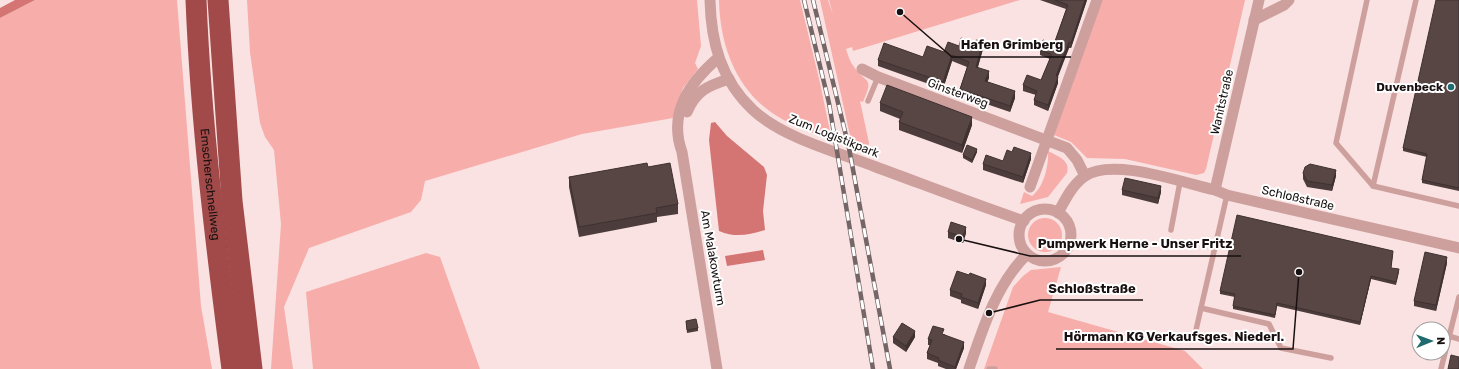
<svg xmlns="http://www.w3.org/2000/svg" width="1459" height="369" font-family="Rubik,sans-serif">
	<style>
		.green { fill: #f7adaa }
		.water { fill: #d47574 }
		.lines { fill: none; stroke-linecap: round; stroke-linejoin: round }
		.service { stroke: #cda09e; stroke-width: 5.5 }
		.minor { stroke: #cda09e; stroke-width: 11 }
		.motorway { stroke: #a24949; stroke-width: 21 }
		.rail-casing { stroke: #746666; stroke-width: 4.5 }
		.rail { stroke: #fff; stroke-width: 3; stroke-dasharray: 9; stroke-linecap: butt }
		.wall { fill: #4c3c3b }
		.shaded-wall { fill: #3e3130 }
		.building { fill: #584645; stroke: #3e3130 }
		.poi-dot { fill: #1f6b70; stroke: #fff; stroke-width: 1.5 }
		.labels { text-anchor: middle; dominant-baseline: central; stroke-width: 4; stroke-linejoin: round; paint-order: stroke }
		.poi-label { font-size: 12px; font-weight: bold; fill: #191111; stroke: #fff; text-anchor: end }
		.street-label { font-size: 12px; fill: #191111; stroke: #fff }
		.leader { fill: none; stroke: #191111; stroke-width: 1.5 }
		.callout-dot { fill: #191111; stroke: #fff; stroke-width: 1.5 }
		.callout-label { font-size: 13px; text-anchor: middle; font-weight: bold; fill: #191111; stroke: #fff; stroke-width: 4; stroke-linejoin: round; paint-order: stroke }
	</style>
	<rect width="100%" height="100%" fill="#f9e2e1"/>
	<g class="green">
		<polygon points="35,0 177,0 201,306 212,369 0,369 0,18"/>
		<polygon points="247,0 697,0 701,46 695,63 698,69 683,88 673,118 582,134 425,181 421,200 411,212 309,248 284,307 293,369 271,369 281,224 274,150 265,137 260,123 250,52"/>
		<path d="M719 0H800L820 83 832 141C816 133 798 128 782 119 738 95 720 48 719 0Z"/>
		<path d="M820 0H828L833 15 829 0H1020L853 51 852 47 846 49C848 55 850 62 854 67 867 85 874 76 863 102L860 101 869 143 866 154 853 149Z"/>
		<polygon points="1101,0 1245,0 1206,169 1204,173 1196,175 1125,159 1087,158 1071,142 1054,135"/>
		<path d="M1048 151C1057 156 1071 160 1067 173L1048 197 1020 204 1024 192 1032 196C1044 187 1049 165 1048 151Z"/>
		<circle cx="1045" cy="235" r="17"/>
		<polygon points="426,253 440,257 480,369 313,369 306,292"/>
		<polygon points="1061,267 1048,312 1185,351 1203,369 984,369 1013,287 1023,276 1031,270"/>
	</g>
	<g class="water">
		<polygon points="15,0 35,0 0,18 0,8"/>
		<path d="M715 122 727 136 764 167 767 175 763 211 765 230C748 235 736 238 719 231L709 140 711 123Z"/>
		<polygon points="763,250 765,260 727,266 725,256"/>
	</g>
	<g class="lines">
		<g class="service">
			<polyline points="1367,0 1336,143 1373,186 1459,206"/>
			<polyline points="868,101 878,77"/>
			<polyline points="1373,186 1416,0"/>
			<polyline points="1227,195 1201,308 1269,324 1281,348 1331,358"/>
			<polyline points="1171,230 1180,182"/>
			<polyline points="1196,330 1201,308"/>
			<polyline points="1449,336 1459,339"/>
			<polyline points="989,369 995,369"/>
			<polyline points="1441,369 1459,297"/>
		</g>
		<g class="minor">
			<path d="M710 0C711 42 721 80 753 110 783 138 837 152 876 167 925 185 974 204 1024 221"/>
			<polyline points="1254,20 1284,5 1289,0"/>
			<polyline points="862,69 878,77 1067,148 1077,160 1085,176"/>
			<path d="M687 112C696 91 707 86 729 79"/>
			<polyline points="1030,187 1097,0"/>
			<polyline points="1215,190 1259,0"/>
			<circle cx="1045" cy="235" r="26"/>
			<path d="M1058 213C1065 200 1072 185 1085 176 1113 157 1183 183 1215 190L1227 195 1459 248"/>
			<path d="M717 369 682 152C668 113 689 83 718 58"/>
			<path d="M969 369C983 328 996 285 1027 254"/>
		</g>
		<g class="motorway">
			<path id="s1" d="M196 0C201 125 216 245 232 369"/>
			<polyline points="218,0 232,201 252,369"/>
		</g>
		<g class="rail-casing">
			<g id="rail">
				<polyline points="804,0 829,103 873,369"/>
				<polyline points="813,0 849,148 890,369"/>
			</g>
		</g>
		<use href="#rail" class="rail"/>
	</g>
	<g class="wall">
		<polygon points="1040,0 1087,0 1071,48 1069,48 1057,77 1058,83 1048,111 1034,105 1034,100 1036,95 1023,91 1023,85 1041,80 1050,59 1040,55 1040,50 1054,44 1066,9"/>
		<polygon points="1459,0 1459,191 1422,183 1422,180 1427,157 1403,151 1403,148"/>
		<polygon points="959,46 983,49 978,67 989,78 987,82 1015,98 1010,112 960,95 960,89 967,67 952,61 943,89 878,66 878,60 923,57 944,52"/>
		<polygon points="880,103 972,125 962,153 899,130 899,122 900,119 880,111"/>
		<polygon points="977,152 972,163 963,158 963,155"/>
		<polygon points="1031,159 1023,183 983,170 983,164"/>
		<polygon points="648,167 678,204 678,214 657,217 657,222 579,237 569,187 569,177"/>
		<polygon points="1303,173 1336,176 1332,191 1307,187 1303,179"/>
		<polygon points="1122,190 1161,192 1158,204 1122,195"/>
		<polygon points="948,232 966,233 963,243 948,238"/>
		<polygon points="1393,254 1391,268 1399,272 1396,285 1371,279 1360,325 1277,306 1275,318 1233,309 1233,306 1235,297 1220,294 1220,291"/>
		<polygon points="1447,263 1436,311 1414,306 1414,301"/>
		<polygon points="986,285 978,309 961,303 961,300 950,296 950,290"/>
		<polygon points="686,321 698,328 698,331 687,333"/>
		<polygon points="944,334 964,348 956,369 946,369 938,366 938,363 927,359 927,353 930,345 928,345 928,339"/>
		<polygon points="893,337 915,337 906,352 893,343"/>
	</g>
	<g class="shaded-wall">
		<polygon points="1085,0 1087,0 1071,48 1071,43"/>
		<polygon points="983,42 983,49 976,73 976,67"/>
		<polygon points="1069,42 1069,48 1056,82 1056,76"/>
		<polygon points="952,55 952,61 943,89 943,82"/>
		<polygon points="989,71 989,78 985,88 985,81"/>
		<polygon points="1058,77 1058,83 1048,111 1048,105"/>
		<polygon points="1015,91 1015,98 1010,112 1010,106"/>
		<polygon points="972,117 972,125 962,153 962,145"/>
		<polygon points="977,149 977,152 972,163 972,160"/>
		<polygon points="1031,153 1031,159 1023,183 1023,177"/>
		<polygon points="1336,170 1336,176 1332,191 1332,185"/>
		<polygon points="1161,186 1161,192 1158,204 1158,198"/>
		<polygon points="966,227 966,233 963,243 963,237"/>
		<polygon points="1447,257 1447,263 1436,311 1436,305"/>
		<polygon points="1371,276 1371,279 1360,325 1360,322"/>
		<polygon points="986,279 986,285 978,309 978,303"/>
		<polygon points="915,331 915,337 906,352 906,346"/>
		<polygon points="964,342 964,348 956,369 955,369 955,367"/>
	</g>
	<g class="building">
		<polygon points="1055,0 1085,0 1071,43 1069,42 1056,76 1058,77 1048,105 1034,100 1037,91 1023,85 1027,75 1041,80 1051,56 1051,54 1040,50 1043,40 1054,44 1068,5"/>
		<polygon points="1436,0 1459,0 1459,188 1422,180 1427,154 1403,148"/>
		<polygon points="961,38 975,43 976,40 983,42 976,67 989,71 985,81 1015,91 1010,106 960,89 969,62 952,55 943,82 878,60 884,43 923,57 927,46 944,52 948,42 959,46"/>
		<polygon points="887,85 972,117 962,145 899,122 903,112 880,103"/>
		<polygon points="967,145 977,149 972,160 963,155"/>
		<polygon points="1014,147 1031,153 1023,177 983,164 986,155 1003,161 1007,150 1012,152"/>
		<polygon points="647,163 648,167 670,163 678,204 656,208 657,213 579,227 569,177"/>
		<polygon points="1310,164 1336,170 1332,185 1307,181 1303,173 1305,167"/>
		<polygon points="1125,178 1161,186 1158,198 1122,190"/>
		<polygon points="1237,215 1393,251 1391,268 1399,269 1396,282 1371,276 1360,322 1277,303 1275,315 1233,306 1235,294 1220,291"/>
		<polygon points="951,222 966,227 963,237 948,232"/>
		<polygon points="1425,252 1447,257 1436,305 1414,301"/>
		<polygon points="957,271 969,275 970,273 986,279 978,303 961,297 962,294 950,290"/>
		<polygon points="696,319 698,328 687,330 686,321"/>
		<polygon points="902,323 915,331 906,346 893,337"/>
		<polygon points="933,326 944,329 942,334 964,342 955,367 938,360 939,358 927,353 932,340 928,339"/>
		<polygon points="1451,355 1459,357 1459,369 1448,369"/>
	</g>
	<circle class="poi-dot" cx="1451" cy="87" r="4"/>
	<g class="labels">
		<g class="poi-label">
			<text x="1443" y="87">Duvenbeck</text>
		</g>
		<g class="street-label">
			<text transform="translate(958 93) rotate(20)">Ginsterweg</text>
			<text transform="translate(1222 102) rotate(-77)">Wanitstraße</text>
			<text transform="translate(834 136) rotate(22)">Zum Logistikpark</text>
			<text stroke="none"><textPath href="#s1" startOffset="185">Emscherschnellweg</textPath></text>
			<text transform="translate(1298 198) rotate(13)">Schloßstraße</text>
			<text transform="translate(713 258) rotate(80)">Am Malakowturm</text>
		</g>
	</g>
	<path class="leader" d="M900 12L952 57H1071M959 239L1030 256H1241M989 313L1040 300H1143M1299 272L1293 349H1056"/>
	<g class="callout-dot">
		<circle cx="900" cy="12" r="4"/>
		<circle cx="959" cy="239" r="4"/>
		<circle cx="989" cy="313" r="4"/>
		<circle cx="1299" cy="272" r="4"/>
	</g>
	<g class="callout-label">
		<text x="1012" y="49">Hafen Grimberg</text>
		<text x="1135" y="248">Pumpwerk Herne - Unser Fritz</text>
		<text x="1092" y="293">Schloßstraße</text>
		<text x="1174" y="341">Hörmann KG Verkaufsges. Niederl.</text>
	</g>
	<g transform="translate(1431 341) rotate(89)"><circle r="19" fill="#ffffff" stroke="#a3a0a0"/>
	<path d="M0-3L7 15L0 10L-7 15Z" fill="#1f6b70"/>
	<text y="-6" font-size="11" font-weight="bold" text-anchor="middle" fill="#191111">N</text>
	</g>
</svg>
